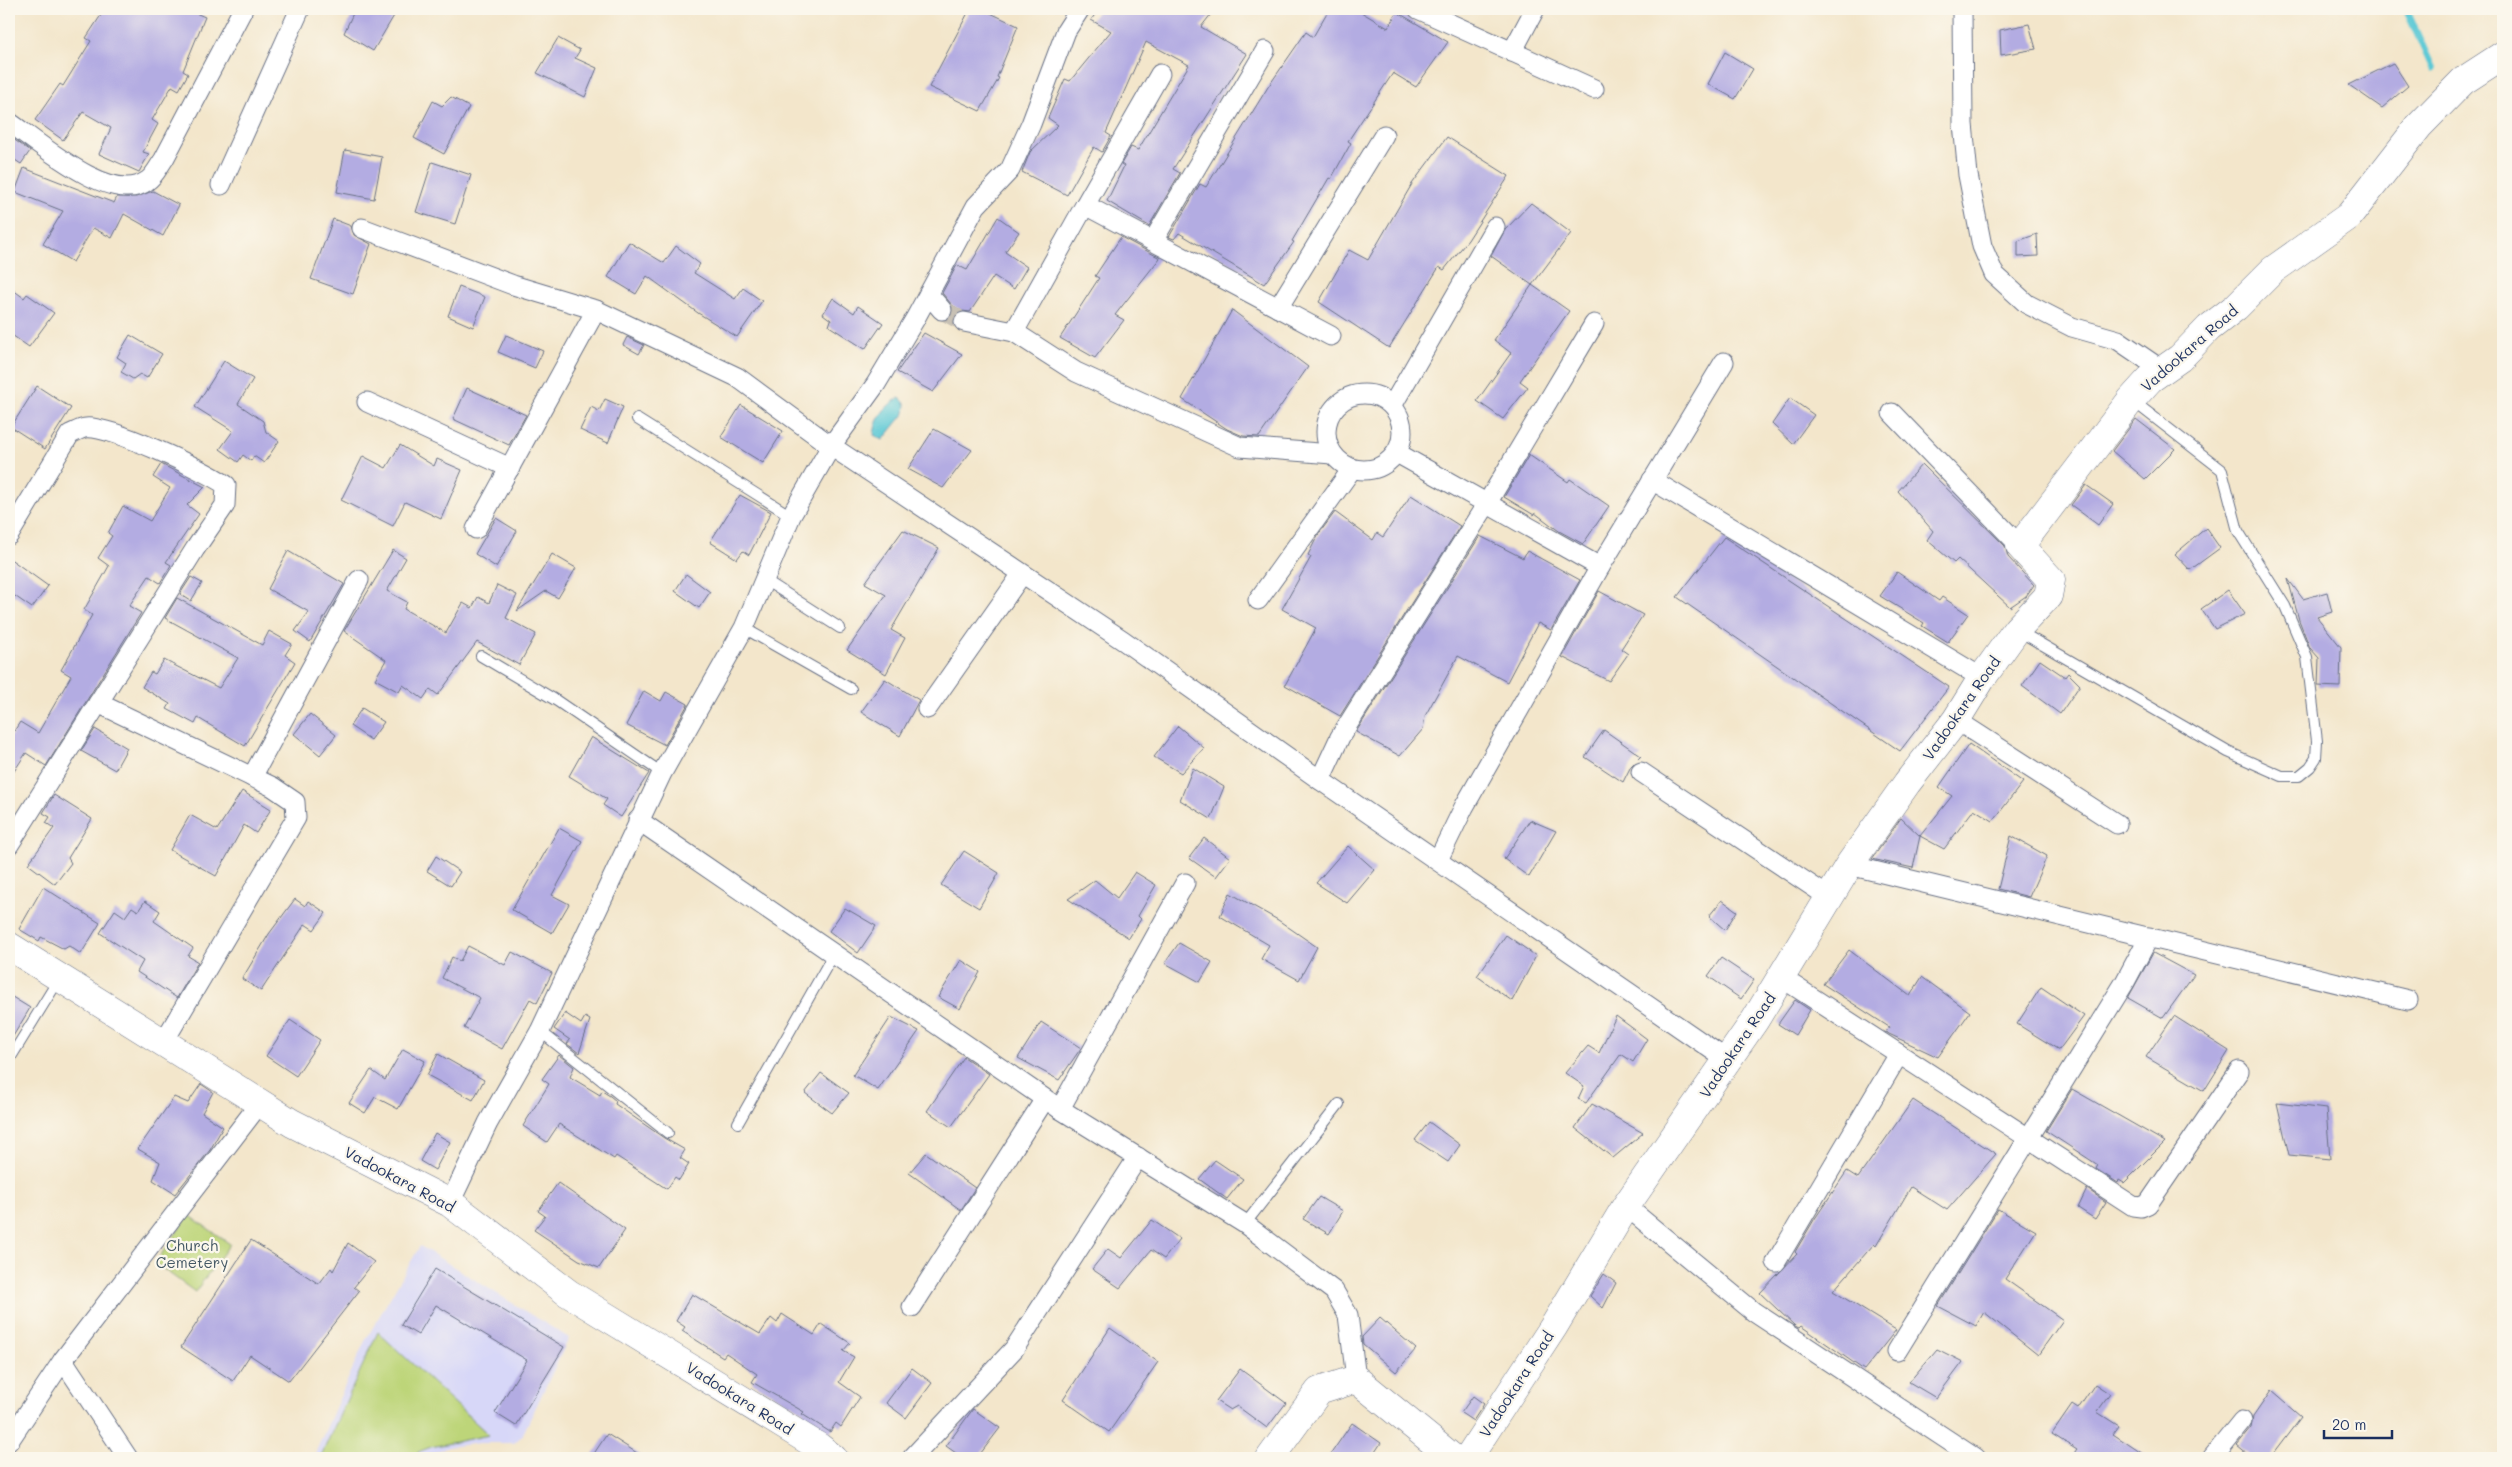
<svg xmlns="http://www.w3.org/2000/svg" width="2512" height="1467" font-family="Mali,sans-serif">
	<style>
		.built { fill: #d7d7f8 }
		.green { fill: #bdd579; stroke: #6c826c }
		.water { fill: #5dc9d5; stroke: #3c7c9a }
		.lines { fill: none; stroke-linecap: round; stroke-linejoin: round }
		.stream { stroke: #5dc9d5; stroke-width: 7 }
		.building { fill: #b3ace2 }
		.street-tunnel { stroke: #c8c1b5; stroke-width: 19; stroke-dasharray: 19 9; stroke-linecap: butt }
		.lane-casing { stroke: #676f84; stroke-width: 12 }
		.street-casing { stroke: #676f84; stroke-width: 21 }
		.secondary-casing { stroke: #676f84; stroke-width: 29 }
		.lane { stroke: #fff; stroke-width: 10 }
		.street { stroke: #fff; stroke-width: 19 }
		.secondary { stroke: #fff; stroke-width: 28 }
		.labels { text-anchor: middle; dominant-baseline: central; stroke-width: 4.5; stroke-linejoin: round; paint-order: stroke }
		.street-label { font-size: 15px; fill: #1b2f5e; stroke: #fbf7ec }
		.park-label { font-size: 15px; fill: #445865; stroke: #fbf7ec }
	</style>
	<rect width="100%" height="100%" fill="#fbf7ec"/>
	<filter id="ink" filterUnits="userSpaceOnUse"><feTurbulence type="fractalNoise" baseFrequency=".02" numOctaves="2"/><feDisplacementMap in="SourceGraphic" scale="10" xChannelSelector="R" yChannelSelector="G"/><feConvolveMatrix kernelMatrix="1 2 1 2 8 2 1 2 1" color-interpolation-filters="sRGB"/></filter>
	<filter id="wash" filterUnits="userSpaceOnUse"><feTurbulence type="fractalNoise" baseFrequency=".0096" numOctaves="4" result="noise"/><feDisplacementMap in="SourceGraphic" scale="20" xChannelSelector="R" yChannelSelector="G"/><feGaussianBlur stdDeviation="1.12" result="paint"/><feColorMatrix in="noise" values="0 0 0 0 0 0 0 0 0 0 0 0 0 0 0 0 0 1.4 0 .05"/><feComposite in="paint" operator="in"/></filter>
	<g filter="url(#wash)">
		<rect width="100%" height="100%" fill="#f3e6cb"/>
		<polygon class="built" points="420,1246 569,1338 522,1436 514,1443 479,1443 448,1447 425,1456 425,1458 313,1458 364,1343"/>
		<g class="green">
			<polygon points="189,1215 230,1244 195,1292 155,1263"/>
			<polygon points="378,1332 489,1435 431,1447 418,1452 420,1458 320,1458"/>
		</g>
		<path class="water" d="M900 398 906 404 905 413 883 440 874 435C875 419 886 404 900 398Z"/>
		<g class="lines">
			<polyline class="stream" points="2406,9 2433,69"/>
		</g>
		<g id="blocks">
			<g class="building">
				<polygon points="105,9 186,9 205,17 183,71 188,74 179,90 172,86 152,120 158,124 143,152 149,154 139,172 99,154 111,128 83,112 63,140 35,120 60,84 63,86 91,41 86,38"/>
				<polygon points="355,9 398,9 373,51 344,33"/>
				<polygon points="970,9 982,9 1018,26 997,77 999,78 980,111 929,87"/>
				<polygon points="1099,9 1215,9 1201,27 1247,54 1173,169 1180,173 1149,226 1107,201 1124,166 1121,164 1131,147 1138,150 1189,65 1146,42 1106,133 1111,136 1102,152 1094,147 1067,195 1022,172 1030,152 1058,125 1048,118 1065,79 1070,81 1111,31 1091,20"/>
				<polygon points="1329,9 1356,9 1388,28 1397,12 1448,42 1416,87 1393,73 1348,141 1351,143 1331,179 1329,178 1292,241 1294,242 1264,284 1179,233 1174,239 1169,237 1200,184 1206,187 1268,87 1306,32 1313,37"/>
				<polygon points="2029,24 2036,49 2001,55 2000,30"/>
				<polygon points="558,38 580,50 575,58 597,68 585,97 537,73"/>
				<polygon points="1725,52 1753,69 1735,99 1708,84"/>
				<polygon points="2393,63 2408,86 2382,108 2349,85"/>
				<polygon points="451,97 469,107 444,154 414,138 433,101 442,106"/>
				<polygon points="9,136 30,151 21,164 9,156"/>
				<polygon points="1447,137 1509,176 1468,240 1444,270 1439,267 1389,348 1319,302 1349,250 1368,260 1412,184"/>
				<polygon points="345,150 382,157 374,199 337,192"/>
				<polygon points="432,162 471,175 455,224 416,212"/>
				<polygon points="24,168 114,203 117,197 136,197 153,191 179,205 163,236 124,214 112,238 93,228 73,262 43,244 63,211 15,192"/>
				<polygon points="1531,203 1571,233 1532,285 1491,256 1505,230"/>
				<polygon points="998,217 1019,232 1005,252 1027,267 1014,289 994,276 970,312 962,311 952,305 942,293 957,265 967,270"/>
				<polygon points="333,219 351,226 354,235 371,244 353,294 311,279"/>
				<polygon points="2037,234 2038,256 2018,257 2018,241"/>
				<polygon points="1121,237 1160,258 1115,315 1124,320 1095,358 1060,338 1099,278 1095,276"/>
				<polygon points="629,242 664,263 676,246 700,264 694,273 735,299 743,288 762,301 737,337 698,313 647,276 636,294 608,277"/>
				<polygon points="1532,285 1569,311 1520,381 1528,387 1503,419 1477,401 1511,353 1494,340"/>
				<polygon points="9,287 24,298 27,294 54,313 29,347 9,333"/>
				<polygon points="459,287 485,297 473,327 448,316"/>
				<polygon points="833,298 854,313 858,306 883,323 865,349 829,326 831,320 823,314"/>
				<polygon points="1232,310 1308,367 1259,437 1243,436 1227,429 1182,399"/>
				<polygon points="924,333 962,354 933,392 897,372"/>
				<polygon points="130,335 162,354 147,378 140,374 133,379 121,372 126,363 117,357"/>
				<polygon points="506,335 543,351 535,368 498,352"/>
				<polygon points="627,337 644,345 639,354 623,345"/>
				<polygon points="224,361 253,379 238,404 263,421 266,432 279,441 264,463 254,456 251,461 243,455 238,462 220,449 233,431 195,407"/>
				<polygon points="37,386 71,408 45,449 11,427"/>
				<polygon points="467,388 526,415 509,445 453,419"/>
				<polygon points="1790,398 1814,415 1793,444 1772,424"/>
				<polygon points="605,399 623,407 608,443 580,430 591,407 599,411"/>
				<polygon points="741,405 783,431 763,463 721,437"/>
				<polygon points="2136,419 2175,449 2145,479 2112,451"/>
				<polygon points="934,429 972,450 943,488 908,469"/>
				<polygon points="400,445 434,466 437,459 462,470 441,519 405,502 393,526 341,500 363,456 386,468"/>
				<polygon points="1529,455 1568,482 1570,479 1609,506 1583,544 1559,531 1535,513 1534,515 1504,497"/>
				<polygon points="161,464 205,487 187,505 199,514 166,562 171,565 160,583 149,576 129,606 141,613 46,766 26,753 9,779 9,739 20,722 38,733 71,676 61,670 92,615 84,610 109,566 98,558 112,536 108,533 123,506 150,521 170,488 153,477"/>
				<polygon points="1922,464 2005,546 2008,557 2034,585 2026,596 2010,607 1958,559 1954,563 1927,540 1933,531 1898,491"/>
				<polygon points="2086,485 2113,504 2098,525 2071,505"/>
				<polygon points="740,495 771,512 749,555 743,551 737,559 710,542"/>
				<polygon points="1411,495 1460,526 1340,716 1285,685 1316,628 1282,609 1311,557 1308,555 1318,535 1335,512 1373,540 1377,533 1383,537"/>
				<polygon points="496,518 517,531 496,567 475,554"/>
				<polygon points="2206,528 2220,548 2190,570 2175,554"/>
				<polygon points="903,530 939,548 891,630 905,638 886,674 847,650 886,595 865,583"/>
				<polygon points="1480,536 1523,558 1527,551 1580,580 1551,630 1538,623 1507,682 1458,656 1425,716 1423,729 1400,756 1356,732"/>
				<polygon points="1724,537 1949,687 1900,751 1677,597"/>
				<polygon points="393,550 406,558 387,591 407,602 404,609 446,633 463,603 472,608 478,597 489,603 497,585 517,595 506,618 536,634 519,665 477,642 438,695 430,689 423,699 403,685 399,692 375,679 386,660 344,631"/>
				<polygon points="288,551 344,584 310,642 295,631 309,612 268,589"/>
				<polygon points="552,554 576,568 558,598 546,591 517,611"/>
				<polygon points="9,558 48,586 32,608 9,592"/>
				<polygon points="1897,572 1939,601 1942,597 1968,614 1948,642 1922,626 1924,623 1880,596"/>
				<polygon points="686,574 710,592 699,608 675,591"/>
				<polygon points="191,577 202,583 191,601 180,594"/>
				<polygon points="2288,579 2303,599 2327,592 2332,612 2317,617 2341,647 2340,687 2318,686 2319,658 2310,648 2299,620"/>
				<polygon points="2228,590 2245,614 2215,629 2201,609"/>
				<polygon points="1599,591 1643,615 1621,649 1628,654 1609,681 1562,657"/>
				<polygon points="177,598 262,645 269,631 292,644 285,655 295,662 245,746 198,718 195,724 167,709 170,704 142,687 151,672 155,674 164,660 219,688 238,658 165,618"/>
				<polygon points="2040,660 2065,677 2068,673 2080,685 2060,714 2022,686"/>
				<polygon points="885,679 919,700 900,736 861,712"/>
				<polygon points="644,691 661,701 666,692 688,704 665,745 626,725"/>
				<polygon points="362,708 384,722 371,740 350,726"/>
				<polygon points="310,714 336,735 320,755 294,734"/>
				<polygon points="1178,726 1204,748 1181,773 1154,757"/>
				<polygon points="95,729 127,748 115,770 81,751"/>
				<polygon points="1604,730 1641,756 1631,766 1623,782 1585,757"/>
				<polygon points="591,737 649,773 621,817 603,805 607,799 569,776"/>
				<polygon points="1969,744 2023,782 1993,821 1974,809 1944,849 1920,836 1952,796 1939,787"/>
				<polygon points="1193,768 1224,787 1211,819 1180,800"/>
				<polygon points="242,791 271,809 256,833 244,825 216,876 170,850 190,815 217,830"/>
				<polygon points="54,795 92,819 68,858 71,863 55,884 28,864 54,828 46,823 50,817 43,813"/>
				<polygon points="1901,818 1920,836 1913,868 1872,859"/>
				<polygon points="1530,820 1556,831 1529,877 1504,859"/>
				<polygon points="559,828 582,841 552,895 569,904 552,933 512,910"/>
				<polygon points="2011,836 2047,856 2029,897 1998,889"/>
				<polygon points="1204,838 1230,858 1216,877 1189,858"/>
				<polygon points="1348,846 1375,870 1347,903 1316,883"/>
				<polygon points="964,851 999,873 979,908 941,885"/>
				<polygon points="436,856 460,872 451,886 427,871"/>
				<polygon points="1135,872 1156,885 1138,916 1141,919 1129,938 1068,899 1095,880 1117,898"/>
				<polygon points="43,887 100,923 81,954 69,946 64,949 41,937 39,941 19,929"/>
				<polygon points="1230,893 1278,920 1317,947 1299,980 1261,959 1269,945 1220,916"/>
				<polygon points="295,899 305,906 308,901 326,913 314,930 305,924 261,991 242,979 269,934"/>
				<polygon points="1722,900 1737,911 1725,930 1709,916"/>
				<polygon points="145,901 160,911 154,921 193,948 188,956 198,962 177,998 137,972 143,961 100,933 115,910 125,917 132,907 138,911"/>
				<polygon points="845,908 876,926 858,953 829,931"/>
				<polygon points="1506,935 1536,956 1512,1001 1477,976"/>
				<polygon points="1179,943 1212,962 1200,982 1165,963"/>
				<polygon points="468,946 505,965 512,952 552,973 537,1003 530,999 502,1049 464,1028 480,998 442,978 452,957 460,961"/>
				<polygon points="1849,950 1910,996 1922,977 1970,1012 1938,1057 1889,1034 1886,1032 1889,1027 1823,984"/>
				<polygon points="2153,953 2194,975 2163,1018 2128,998"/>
				<polygon points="1721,958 1754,980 1741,999 1708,976"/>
				<polygon points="961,960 980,972 960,1009 938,997"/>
				<polygon points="2041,987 2084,1016 2059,1050 2017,1024"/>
				<polygon points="9,995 30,1008 9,1043"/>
				<polygon points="1795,1000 1810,1010 1795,1035 1778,1024"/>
				<polygon points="565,1013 581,1024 585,1017 590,1020 579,1053 567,1044 570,1040 554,1029"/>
				<polygon points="1616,1016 1647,1039 1633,1062 1621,1054 1586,1103 1578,1099 1584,1086 1565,1073 1588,1046 1599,1053"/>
				<polygon points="2174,1016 2229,1051 2204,1091 2146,1057"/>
				<polygon points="891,1017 919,1031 878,1090 853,1075"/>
				<polygon points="290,1020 320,1040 296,1076 266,1056"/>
				<polygon points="1041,1022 1081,1048 1059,1080 1018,1058"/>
				<polygon points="403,1049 425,1061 398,1109 375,1097 365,1113 349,1103 371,1070 385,1080"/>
				<polygon points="438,1054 484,1080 473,1100 427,1075"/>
				<polygon points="559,1055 574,1067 570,1077 600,1095 602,1091 610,1096 616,1101 615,1104 664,1138 685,1150 680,1158 689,1164 679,1180 675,1177 667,1189 616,1156 614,1159 559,1124 547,1142 523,1126 549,1084 542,1079"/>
				<polygon points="964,1057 989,1074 951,1127 927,1111"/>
				<polygon points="821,1073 849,1093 832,1113 805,1093"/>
				<polygon points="201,1084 213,1092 202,1113 223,1127 210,1150 175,1194 153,1180 160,1162 138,1149 174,1097 188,1103"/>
				<polygon points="2072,1089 2165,1142 2124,1183 2119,1180 2118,1183 2096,1169 2098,1165 2046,1131"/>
				<polygon points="1913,1100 1996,1154 1947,1210 1911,1187 1876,1246 1874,1244 1833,1291 1896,1330 1864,1370 1801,1326 1799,1328 1795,1326 1760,1293 1797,1254 1795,1252 1814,1220 1847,1171 1858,1178"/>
				<polygon points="2277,1103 2326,1109 2330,1159 2289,1155"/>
				<polygon points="1592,1104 1643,1133 1613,1158 1575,1128"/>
				<polygon points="1429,1122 1460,1145 1448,1162 1415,1140"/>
				<polygon points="435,1133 450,1142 435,1170 420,1161"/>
				<polygon points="926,1153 975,1188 961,1210 909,1173"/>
				<polygon points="1215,1160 1243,1179 1227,1199 1199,1179"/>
				<polygon points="558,1183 625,1230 599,1268 579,1260 534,1230 545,1216 538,1211"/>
				<polygon points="2087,1189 2106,1202 2095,1219 2078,1208"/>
				<polygon points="1319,1197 1343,1211 1329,1234 1303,1219"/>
				<polygon points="1998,1209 2036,1231 2005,1279 2063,1320 2038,1355 1984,1312 1976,1326 1938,1306"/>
				<polygon points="1152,1220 1180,1239 1164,1259 1151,1250 1120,1288 1092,1269 1108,1249 1121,1258"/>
				<polygon points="251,1240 319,1284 331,1268 333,1271 348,1243 374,1262 354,1287 359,1291 289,1381 250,1355 233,1381 181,1347"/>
				<polygon points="435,1269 564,1347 516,1426 495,1413 527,1360 436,1305 418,1335 401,1325"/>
				<polygon points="1604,1274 1616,1283 1603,1308 1590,1296"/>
				<polygon points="692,1294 760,1334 771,1318 777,1323 782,1314 814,1335 821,1324 850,1343 843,1351 854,1357 839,1382 860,1397 841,1427 836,1423 830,1432 802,1414 804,1412 752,1382 757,1374 726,1353 723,1357 682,1331 685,1327 676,1321"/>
				<polygon points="1380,1318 1416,1349 1396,1372 1363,1344 1362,1337"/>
				<polygon points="1110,1328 1158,1362 1109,1432 1063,1400"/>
				<polygon points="1937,1349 1963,1362 1936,1398 1909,1382"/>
				<polygon points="912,1368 932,1383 906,1418 886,1403"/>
				<polygon points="1240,1369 1286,1403 1267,1428 1237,1406 1230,1410 1216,1401"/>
				<polygon points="2095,1384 2110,1394 2097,1412 2119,1426 2113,1434 2149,1458 2071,1458 2077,1450 2052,1434 2072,1405 2078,1409"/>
				<polygon points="2271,1391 2301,1417 2270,1458 2253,1458 2237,1445 2251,1428 2253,1417"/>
				<polygon points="1473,1396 1484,1404 1473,1421 1461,1413"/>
				<polygon points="973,1409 1000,1428 977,1458 963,1458 946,1446"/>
				<polygon points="1352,1423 1381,1443 1371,1458 1328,1458"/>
				<polygon points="607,1434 645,1458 591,1458"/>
			</g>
		</g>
	</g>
	<g filter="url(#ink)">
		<use href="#blocks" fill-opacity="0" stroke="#676f84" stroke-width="1"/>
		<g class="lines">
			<polyline class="street-tunnel" points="942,310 964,322"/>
			<g class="lane-casing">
				<g id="lane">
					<polyline points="637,419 791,516"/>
					<polyline points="765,580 840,628"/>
					<polyline points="744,628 851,689"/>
					<polyline points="2017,630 2228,752 2282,776 2299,776 2310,767 2316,758 2317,741 2307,657 2285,606 2238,531 2222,470 2133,401"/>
					<polyline points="481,656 557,701 662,773"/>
					<polyline points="540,1031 668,1133"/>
					<polyline points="9,1060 59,979"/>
					<polyline points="738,1123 833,955"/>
					<polyline points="1245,1224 1339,1104"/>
				</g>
			</g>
			<g class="street-casing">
				<g id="street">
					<polyline points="1418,9 1594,89"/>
					<polyline points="1962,9 1963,124 1968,175 1982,246 1994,274 2027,304 2072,327 2118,340 2162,370"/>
					<polyline points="1512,52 1535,9"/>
					<path d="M9 122C38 142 112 207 147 181 154 177 159 166 164 159L243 9"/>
					<polyline points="221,185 300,9"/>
					<polyline points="1085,205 1160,74"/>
					<polyline points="362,228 513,285 596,310 737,377 831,446 1124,641 1320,780 1727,1060"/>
					<polyline points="1153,241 1265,51"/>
					<polyline points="929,295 942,310"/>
					<polyline points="1278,308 1384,135"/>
					<polyline points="964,322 1014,332 1076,372 1240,447 1332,454"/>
					<polyline points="1014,332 1085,205 1331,336"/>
					<circle cx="1364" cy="432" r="38"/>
					<polyline points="367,402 510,468"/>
					<polyline points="1392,406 1495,227"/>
					<polyline points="1892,413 2020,546"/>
					<polyline points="1397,453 1600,567"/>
					<polyline points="1652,480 1982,678"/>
					<polyline points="476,529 596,310"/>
					<path d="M9 535 70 434C75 432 80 429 85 428 108 424 204 470 226 485L225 505 195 549 9 845"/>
					<polyline points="1258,600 1352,469"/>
					<polyline points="98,703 273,787 295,802 296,818 163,1043"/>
					<polyline points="927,709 1022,574"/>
					<polyline points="1956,720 2117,824"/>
					<polyline points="1641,772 1830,898"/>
					<polyline points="252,777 359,580"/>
					<polyline points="1320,780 1340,737 1486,505 1594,324"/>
					<polyline points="638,820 1060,1109 1185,883"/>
					<polyline points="1438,860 1464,807 1600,567 1724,362"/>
					<polyline points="1849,865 2408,1000"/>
					<polyline points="1782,978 2133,1206 2141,1207 2148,1204 2239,1071"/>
					<polyline points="1060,1109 1245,1224 1334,1291 1348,1315 1356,1379"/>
					<polyline points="450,1203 488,1123 540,1031 662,773 744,628 791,516 831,446 876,384 915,319 976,206 1010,170 1031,124 1066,31 1080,9"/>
					<polyline points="1626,1206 1754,1312 1975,1458"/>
					<polyline points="1776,1262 1899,1054"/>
					<polyline points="912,1307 1045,1099"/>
					<polyline points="1897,1351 2125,982 2149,937"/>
					<polyline points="63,1360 260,1103"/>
					<polyline points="9,1441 63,1360 128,1458"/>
					<polyline points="912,1458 1014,1349 1138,1157"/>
					<polyline points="2212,1458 2242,1421"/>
				</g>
			</g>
			<g class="secondary-casing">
				<g id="secondary">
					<polyline points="9,946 292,1123 450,1203 568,1293 819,1447 833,1458"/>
					<polyline points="1270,1458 1319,1391 1356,1379 1453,1458"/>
					<polyline points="1468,1458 1554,1326 1626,1206 1755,1020 1849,865 1907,783 1956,720 1982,678 2017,629 2048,596 2051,580 2020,546 2131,400 2150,379 2180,358 2209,328 2236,307 2273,270 2349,216 2419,126 2463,81 2503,55"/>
				</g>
			</g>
			<use href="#lane" class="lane"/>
			<use href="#street" class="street"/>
			<use href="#secondary" class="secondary"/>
		</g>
	</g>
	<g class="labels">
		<g class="street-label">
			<text transform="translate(2189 348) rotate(-41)">Vadookara Road</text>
			<text transform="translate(1961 708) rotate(-55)">Vadookara Road</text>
			<text transform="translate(1737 1045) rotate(-56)">Vadookara Road</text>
			<text transform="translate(400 1179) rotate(28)">Vadookara Road</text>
			<text transform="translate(1516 1384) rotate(-57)">Vadookara Road</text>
			<text transform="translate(740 1398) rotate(32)">Vadookara Road</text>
		</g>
		<g class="park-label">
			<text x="192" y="1245">Church<tspan x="192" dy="17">Cemetery</tspan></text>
		</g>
	</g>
	<rect width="2512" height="1467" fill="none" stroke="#fbf7ec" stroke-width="30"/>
	<path d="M2324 1430v8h68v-8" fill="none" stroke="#1b2f5e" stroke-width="2.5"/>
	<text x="2332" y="1430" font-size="15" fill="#1b2f5e" stroke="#fbf7ec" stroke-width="4" paint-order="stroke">20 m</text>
</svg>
